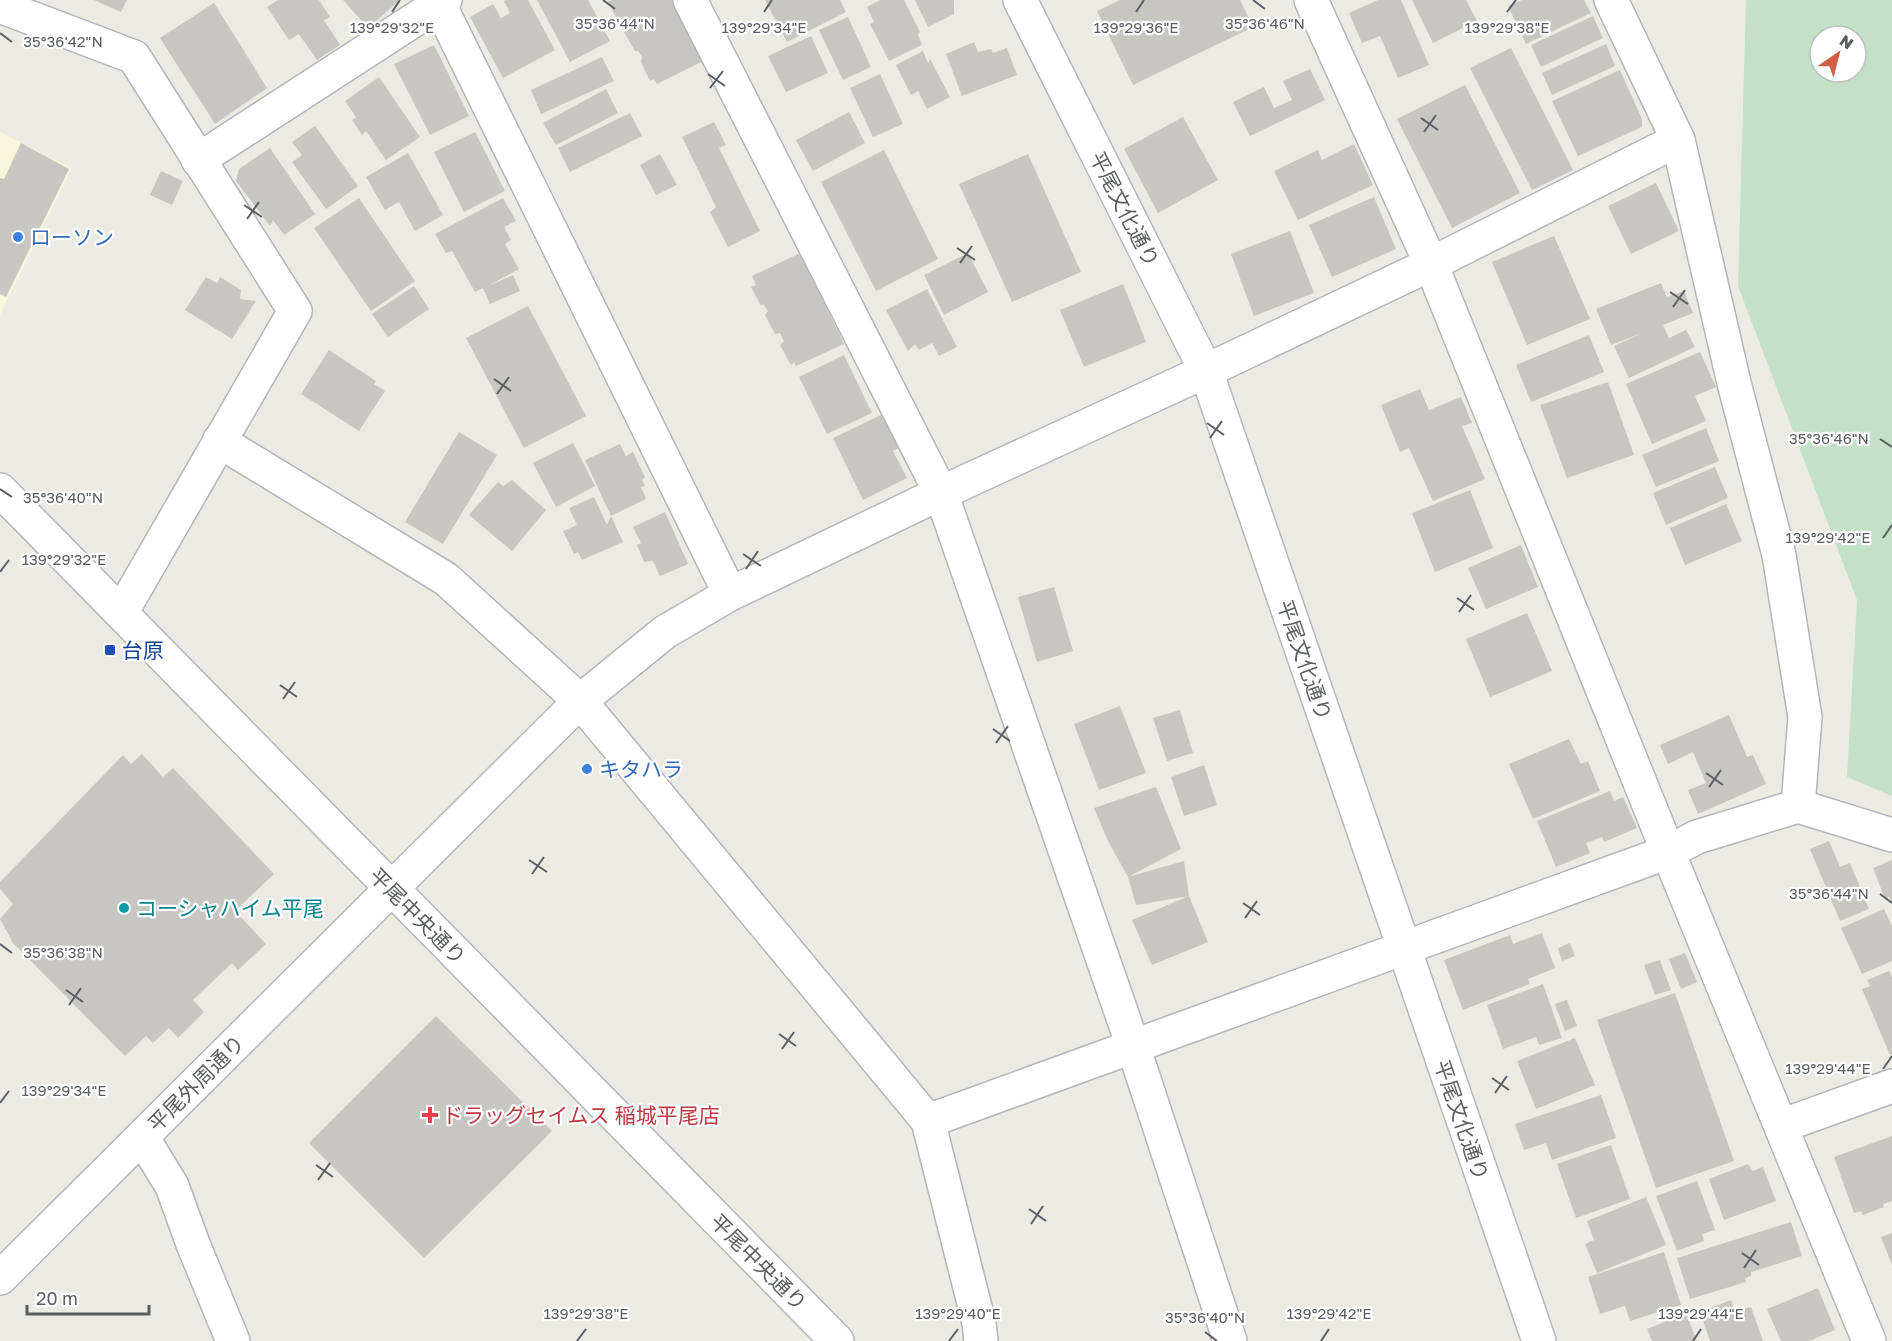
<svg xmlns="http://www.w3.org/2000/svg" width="1892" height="1341" font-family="'Golos Text','Noto Sans JP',sans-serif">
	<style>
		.commercial { fill: #f9f5db }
		.green { fill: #c3e1c6; fill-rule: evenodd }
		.building { fill: #c7c6c0 }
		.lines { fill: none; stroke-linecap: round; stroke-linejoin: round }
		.street-casing { stroke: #b4b5b9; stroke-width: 36 }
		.secondary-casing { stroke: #b5b7bc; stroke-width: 36 }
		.street { stroke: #fff; stroke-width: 33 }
		.secondary { stroke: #fff; stroke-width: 33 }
		.ticks { fill: none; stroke: #5b5e62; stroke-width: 2 }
		.shop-dot { fill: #3f7fe0; stroke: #fff; stroke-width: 2 }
		.transit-dot { fill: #1a4fb4; stroke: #fff; stroke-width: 2 }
		.culture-dot { fill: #0f9aa8; stroke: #fff; stroke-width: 2 }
		.health-dot { fill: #e0444e; stroke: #fff; stroke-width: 2 }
		.labels { text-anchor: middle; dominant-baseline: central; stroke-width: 4.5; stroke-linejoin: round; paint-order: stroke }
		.street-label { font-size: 21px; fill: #5b5e62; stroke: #fff }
		.shop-label { font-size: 21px; fill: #366cbe; stroke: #fff; text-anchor: start }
		.transit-label { font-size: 21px; fill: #164399; stroke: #fff; text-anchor: start }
		.culture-label { font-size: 21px; fill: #0d838f; stroke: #fff; text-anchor: start }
		.health-label { font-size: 21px; fill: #be3a42; stroke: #fff; text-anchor: start }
		.ticks-label { font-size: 15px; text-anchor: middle; fill: #5b5e62; stroke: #fff; stroke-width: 4.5; stroke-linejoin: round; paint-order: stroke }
	</style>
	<rect width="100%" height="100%" fill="#ecebe3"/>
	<polygon class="commercial" points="0,132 72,168 0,315"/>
	<path class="green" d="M1746 0H1892V796L1847 777 1857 600 1738 286ZM1820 36H1856V72H1820Z"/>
	<g class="building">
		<polygon points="94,0 127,0 121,12"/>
		<polygon points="278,0 319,0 330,17 324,20 340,45 317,60 299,34 289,40 267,7"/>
		<polygon points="343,0 400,0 368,28"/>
		<polygon points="506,0 528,0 555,50 503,78 470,17 493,4 501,18 510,13 504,1"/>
		<polygon points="537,0 588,0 610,41 570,62"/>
		<polygon points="613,0 675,0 705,60 657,84 654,79 650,81 641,62 642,57 638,51 635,51 624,32 627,30 623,23 619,24 608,1"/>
		<polygon points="765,0 840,0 846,12 787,42"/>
		<polygon points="880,0 904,0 920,32 918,35 922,45 889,61 870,24 874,22 867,7"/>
		<polygon points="915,0 954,0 954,14 928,27"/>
		<polygon points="1120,0 1240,0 1253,27 1133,85 1097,11"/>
		<polygon points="1378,0 1401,0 1429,65 1398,78 1380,36 1362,43 1349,13"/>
		<polygon points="1412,0 1466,0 1477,21 1433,43"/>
		<polygon points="1522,0 1584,0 1591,13 1526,44 1508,6"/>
		<polygon points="214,3 267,88 215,124 160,38"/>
		<polygon points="1593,16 1603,38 1541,67 1531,45"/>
		<polygon points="848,17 871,67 843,80 819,30"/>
		<polygon points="811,36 828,73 786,92 768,56"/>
		<polygon points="974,42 978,52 991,49 993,53 1007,48 1017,75 962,96 946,54"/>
		<polygon points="1606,44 1615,66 1552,95 1542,73"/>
		<polygon points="434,45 469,116 430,135 394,64"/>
		<polygon points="1511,48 1573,170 1532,190 1470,68"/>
		<polygon points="923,51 928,63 930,59 950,97 927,109 918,91 911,95 896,65"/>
		<polygon points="602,57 614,81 541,114 531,90"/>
		<polygon points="1310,69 1325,100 1250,136 1233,102 1264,87 1274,108 1292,100 1283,81"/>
		<polygon points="1620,70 1642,119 1642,127 1578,156 1552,101"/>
		<polygon points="880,74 903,124 873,137 850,88"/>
		<polygon points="379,77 420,137 386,160 366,131 362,135 352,120 356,117 345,101"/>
		<polygon points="1465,85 1520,193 1452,228 1397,119"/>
		<polygon points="606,89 618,113 556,145 543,123"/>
		<polygon points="849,112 865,143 813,171 796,140"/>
		<polygon points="630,113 642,136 570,172 558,148"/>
		<polygon points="1183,117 1218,180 1158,213 1124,149"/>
		<polygon points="714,122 726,145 719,148 760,231 728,247 710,212 716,207 682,137"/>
		<polygon points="315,126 358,186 326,209 292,162 302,155 292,142"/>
		<polygon points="475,132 505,191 464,212 434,152"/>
		<polygon points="21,143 69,169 6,297 0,294 0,178 4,179"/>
		<polygon points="1354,144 1373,185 1298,220 1274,171 1318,150 1322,160"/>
		<polygon points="270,148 315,214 284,235 273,220 270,226 236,181 239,169"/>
		<polygon points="884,150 938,259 876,291 821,182"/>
		<polygon points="408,153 443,215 415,231 399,202 385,210 366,177"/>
		<polygon points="660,154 677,185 656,195 640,165"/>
		<polygon points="1028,154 1081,272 1012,302 959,184"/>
		<polygon points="161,171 183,181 172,205 150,195"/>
		<polygon points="1656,183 1679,231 1631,254 1608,206"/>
		<polygon points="1374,197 1396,249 1332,277 1309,225"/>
		<polygon points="359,198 415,281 371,311 314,228"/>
		<polygon points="503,198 516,221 504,227 511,240 505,244 519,269 488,286 513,275 520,291 490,304 483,288 475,292 452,251 446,253 435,234"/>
		<polygon points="1290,231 1314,293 1254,316 1231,254"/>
		<polygon points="1554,236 1590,319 1527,345 1492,262"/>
		<polygon points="800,253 844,344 796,366 794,362 791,365 780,345 784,341 780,333 775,334 765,315 768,311 763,304 761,306 751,287 756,285 752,276"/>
		<polygon points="968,253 988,292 944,315 924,275"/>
		<polygon points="206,277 217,283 220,277 241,290 240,299 256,301 232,339 185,310"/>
		<polygon points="1661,283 1667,297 1684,291 1693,313 1663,325 1669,338 1686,330 1695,347 1629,378 1614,346 1642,333 1611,345 1596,309"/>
		<polygon points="1123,284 1146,342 1084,367 1060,310"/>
		<polygon points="414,286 429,309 388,337 372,314"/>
		<polygon points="927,289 957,347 939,356 932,343 919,350 915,344 908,351 886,310"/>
		<polygon points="528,306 586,416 524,448 466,338"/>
		<polygon points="1589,335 1604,372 1531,402 1516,365"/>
		<polygon points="329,350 376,381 374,384 385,391 359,431 301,394"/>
		<polygon points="1700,352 1716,387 1695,396 1706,421 1652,444 1626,384"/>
		<polygon points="844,355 872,413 827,434 799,377"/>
		<polygon points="1608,382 1634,455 1567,478 1540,405"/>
		<polygon points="1420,389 1429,410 1461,397 1472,423 1462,426 1485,479 1433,501 1409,448 1400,452 1381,405"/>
		<polygon points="883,414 899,448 893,451 907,478 863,500 833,438"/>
		<polygon points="1706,428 1719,461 1656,487 1642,455"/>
		<polygon points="459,432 497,455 443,544 405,522"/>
		<polygon points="573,443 595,486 556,507 533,463"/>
		<polygon points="620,444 626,456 633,452 645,477 642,480 645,486 641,487 646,499 611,516 585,460"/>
		<polygon points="1715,467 1728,498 1666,525 1653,493"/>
		<polygon points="512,480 546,510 512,551 469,515 498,482 503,486"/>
		<polygon points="1470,490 1493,548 1435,572 1412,513"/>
		<polygon points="594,497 607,525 611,516 623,542 582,560 578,552 574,554 563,531 577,525 569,508"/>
		<polygon points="1726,504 1742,541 1685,565 1670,528"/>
		<polygon points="665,512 688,564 660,576 653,561 644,562 637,545 641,543 633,527"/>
		<polygon points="1521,545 1538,587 1486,609 1468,568"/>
		<polygon points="1054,587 1073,651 1037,662 1018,597"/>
		<polygon points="1527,613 1552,671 1490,697 1466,639"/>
		<polygon points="1120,706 1146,773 1099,790 1074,724"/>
		<polygon points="1180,710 1193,753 1167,761 1153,718"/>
		<polygon points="1729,715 1747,757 1753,755 1766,784 1698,814 1688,790 1706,783 1693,752 1668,764 1660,745"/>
		<polygon points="1569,739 1581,764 1588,761 1600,791 1533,819 1509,764"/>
		<polygon points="142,754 163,777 173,768 274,874 235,911 266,944 238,970 232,963 193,1000 204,1012 178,1038 169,1028 153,1043 146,1036 125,1056 13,943 0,919 13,904 0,889 0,882 123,755 131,764"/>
		<polygon points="1204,765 1217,805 1184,816 1171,777"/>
		<polygon points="1156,787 1181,849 1128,877 1184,861 1189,896 1136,905 1128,877 1108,841 1094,808"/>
		<polygon points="1610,791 1614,801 1623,797 1637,828 1604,842 1602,837 1586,843 1590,853 1556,867 1537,821"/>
		<polygon points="1829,841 1840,867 1850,863 1869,909 1840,921 1810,849"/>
		<polygon points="1892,860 1892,903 1889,897 1885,899 1873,868"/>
		<polygon points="1189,896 1208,942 1152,965 1132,920"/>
		<polygon points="1884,909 1892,926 1892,961 1862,974 1841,928"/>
		<polygon points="1542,933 1555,968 1528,979 1530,984 1463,1010 1444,960 1510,935 1513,944"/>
		<polygon points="1570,943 1575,956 1562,961 1558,948"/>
		<polygon points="1685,953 1697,982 1681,989 1669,959"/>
		<polygon points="1660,960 1671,990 1655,995 1644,965"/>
		<polygon points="1889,971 1892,977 1892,1054 1890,1055 1862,989 1870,986 1867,980"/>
		<polygon points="1543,984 1562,1038 1539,1045 1536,1037 1503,1049 1487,1005"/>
		<polygon points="1675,993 1734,1161 1656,1188 1597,1020"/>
		<polygon points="1567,1000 1577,1026 1565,1031 1555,1004"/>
		<polygon points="436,1016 552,1131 424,1258 309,1143"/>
		<polygon points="1575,1038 1595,1085 1536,1109 1517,1061"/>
		<polygon points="1601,1095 1616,1138 1552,1160 1546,1143 1524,1150 1515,1124"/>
		<polygon points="1892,1136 1892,1201 1883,1204 1884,1207 1863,1215 1861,1211 1854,1213 1834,1157"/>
		<polygon points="1611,1145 1630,1199 1576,1218 1557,1164"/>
		<polygon points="1748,1164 1753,1171 1763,1167 1776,1201 1724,1220 1709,1179"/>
		<polygon points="1697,1181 1715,1230 1702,1234 1704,1241 1677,1251 1656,1196"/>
		<polygon points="1646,1197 1666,1245 1597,1273 1585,1244 1594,1240 1587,1221"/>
		<polygon points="1791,1222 1802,1256 1751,1272 1751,1276 1745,1278 1746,1282 1690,1299 1677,1258"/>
		<polygon points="1892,1233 1892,1265 1881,1237"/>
		<polygon points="1664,1252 1681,1305 1630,1321 1625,1306 1600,1314 1588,1277"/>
		<polygon points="1818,1288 1835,1330 1809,1341 1781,1341 1767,1309"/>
		<polygon points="1731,1300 1735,1311 1751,1307 1763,1341 1710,1341 1700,1312"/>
		<polygon points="1686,1313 1697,1341 1652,1341 1647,1329"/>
	</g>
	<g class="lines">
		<g class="street-casing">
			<g id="street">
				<polyline points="435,0 439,4 730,594"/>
				<polyline points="690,0 941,493 1133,1046 1230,1341"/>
				<polyline points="1311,0 1431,264 1668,852 1869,1341"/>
				<polyline points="1611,0 1678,140 1734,383 1779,555 1805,717 1798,806"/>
				<polyline points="0,6 134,57 295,311 121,613"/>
				<polyline points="198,160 445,0"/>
				<polyline points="1206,371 1431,264 1678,140"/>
				<polyline points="219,441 446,579 580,701 928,1121 979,1323 981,1341"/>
				<polyline points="928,1121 1668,852 1697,837 1798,806 1892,835"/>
				<polyline points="1781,1126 1892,1086"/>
				<polyline points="142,1137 172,1186 193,1244 233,1341"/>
			</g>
		</g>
		<g class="secondary-casing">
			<g id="secondary">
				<polyline points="1020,0 1206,371 1539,1341"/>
				<polyline points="0,490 837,1341"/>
				<polyline points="0,1278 580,701 665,632 730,594 941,493 1206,371"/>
			</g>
		</g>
		<use href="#street" class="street"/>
		<use href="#secondary" class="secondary"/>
	</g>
	<path class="ticks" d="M603 0 615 9M1253 0 1265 9M392 12 400 0M764 12 772 0M1136 12 1144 0M1507 12 1516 0M0 33 12 42M708 74 725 86M710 88 723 71M1421 118 1438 130M1424 132 1436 115M244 205 262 217M247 219 259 202M957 248 975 260M960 263 972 246M1670 292 1688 304M1673 307 1685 290M494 379 511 391M497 394 509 377M1207 423 1224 435M1210 438 1222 421M1880 439 1892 447M0 489 12 497M1883 538 1892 525M743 554 761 566M746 569 758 551M0 572 9 560M1457 598 1474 610M1459 612 1471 595M280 685 297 697M283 699 295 682M993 729 1010 741M996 743 1008 726M1706 773 1723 785M1709 787 1721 770M529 860 547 872M532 874 544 857M1880 894 1892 903M1243 903 1260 915M1245 918 1257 901M0 944 12 953M66 990 83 1002M69 1005 81 988M779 1034 796 1046M782 1049 794 1032M1883 1069 1892 1056M1492 1078 1509 1090M1495 1093 1507 1076M0 1103 9 1091M316 1165 333 1177M318 1180 330 1163M1029 1209 1046 1221M1031 1224 1043 1206M1742 1253 1759 1265M1744 1268 1756 1250M1205 1332 1217 1341M577 1341 586 1329M949 1341 958 1329M1321 1341 1329 1329M1693 1341 1701 1329"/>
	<g class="shop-dot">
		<circle cx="18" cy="237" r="6"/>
		<circle cx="587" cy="769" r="6"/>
	</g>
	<rect class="transit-dot" x="104" y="644" width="12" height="12" rx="3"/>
	<circle class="culture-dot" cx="124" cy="908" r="6"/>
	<path class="health-dot" d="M427 1106h6v6h6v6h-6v6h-6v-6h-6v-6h6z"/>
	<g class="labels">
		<g class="street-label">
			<text transform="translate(1125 209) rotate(63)">平尾文化通り</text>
			<text transform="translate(1305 660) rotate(71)">平尾文化通り</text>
			<text transform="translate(418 916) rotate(45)">平尾中央通り</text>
			<text transform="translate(196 1083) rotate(-45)">平尾外周通り</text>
			<text transform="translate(1462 1120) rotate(71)">平尾文化通り</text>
			<text transform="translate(759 1262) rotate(45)">平尾中央通り</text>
		</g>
		<g class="shop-label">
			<text x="30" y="237">ローソン</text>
			<text x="599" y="769">キタハラ</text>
		</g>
		<g class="transit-label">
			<text x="122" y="650">台原</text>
		</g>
		<g class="culture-label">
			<text x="136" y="908">コーシャハイム平尾</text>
		</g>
		<g class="health-label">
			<text x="442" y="1115">ドラッグセイムス 稲城平尾店</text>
		</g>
	</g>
	<g class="ticks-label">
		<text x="1265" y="29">35°36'46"N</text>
		<text x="615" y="29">35°36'44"N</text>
		<text x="392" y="33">139°29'32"E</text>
		<text x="764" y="33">139°29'34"E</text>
		<text x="1136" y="33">139°29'36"E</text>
		<text x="1507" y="33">139°29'38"E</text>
		<text x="63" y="47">35°36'42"N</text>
		<text x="1829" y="444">35°36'46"N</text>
		<text x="63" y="503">35°36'40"N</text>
		<text x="1828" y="543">139°29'42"E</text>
		<text x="64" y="565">139°29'32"E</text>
		<text x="1829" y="899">35°36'44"N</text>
		<text x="63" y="958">35°36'38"N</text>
		<text x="1828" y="1074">139°29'44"E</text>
		<text x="64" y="1096">139°29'34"E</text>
		<text x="586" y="1319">139°29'38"E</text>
		<text x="958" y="1319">139°29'40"E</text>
		<text x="1329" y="1319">139°29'42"E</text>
		<text x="1701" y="1319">139°29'44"E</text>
		<text x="1205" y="1323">35°36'40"N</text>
	</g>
	<g transform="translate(1838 54) rotate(35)"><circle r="28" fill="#ffffff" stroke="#bdbfc0" stroke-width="1.5"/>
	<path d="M0-4.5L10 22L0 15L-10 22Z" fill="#d25e43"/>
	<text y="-9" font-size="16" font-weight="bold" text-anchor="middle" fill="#5b5e62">N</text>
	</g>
	<path d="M27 1305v9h122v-9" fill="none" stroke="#5b5e62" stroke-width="3"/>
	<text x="36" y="1305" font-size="18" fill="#5b5e62" stroke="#ffffff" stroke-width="4.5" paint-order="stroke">20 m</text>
</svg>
